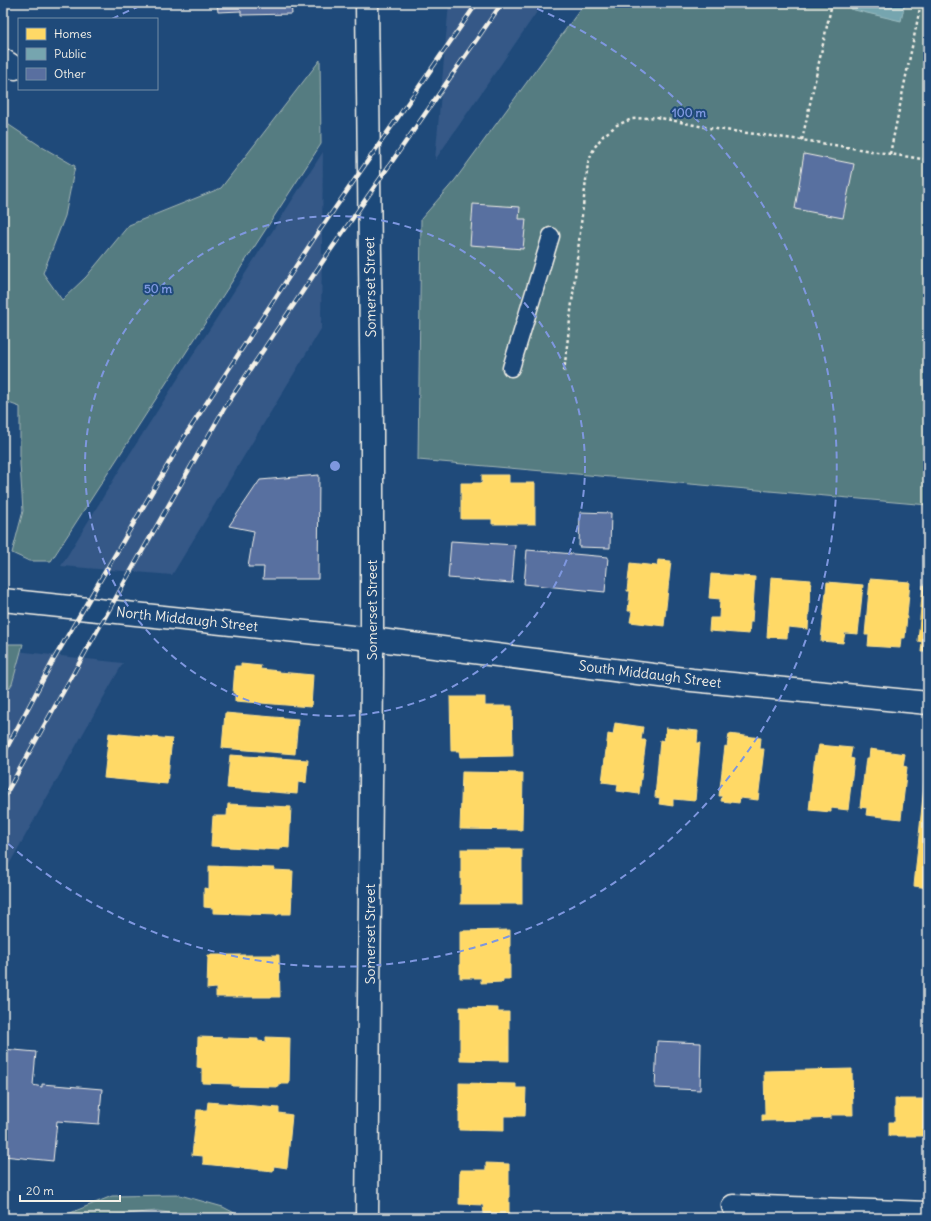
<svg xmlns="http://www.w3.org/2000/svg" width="931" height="1221" font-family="Delius,sans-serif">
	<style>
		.built { fill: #345887 }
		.green { fill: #547b81; stroke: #a4b6b4 }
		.homes { fill: #ffd966; stroke: #fce08d }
		.public { fill: #76a5af; stroke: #9cbcc0 }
		.building { fill: #596fa0; stroke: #f4f1e8 }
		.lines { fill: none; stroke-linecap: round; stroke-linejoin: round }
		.lane-casing { stroke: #f4f1e8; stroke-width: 19 }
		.street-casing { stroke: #f4f1e8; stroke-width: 25 }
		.secondary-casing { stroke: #f4f1e8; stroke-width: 25 }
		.path { stroke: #f4f1e8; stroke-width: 2.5; stroke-dasharray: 3 3; stroke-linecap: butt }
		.lane { stroke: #1f4a7a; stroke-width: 16 }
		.street { stroke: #1f4a7a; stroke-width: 22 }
		.secondary { stroke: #1f4a7a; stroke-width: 22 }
		.rail-casing { stroke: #f4f1e8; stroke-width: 4.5 }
		.rail { stroke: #1f4a7a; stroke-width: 3; stroke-dasharray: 9; stroke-linecap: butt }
		.ring { fill: none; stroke: #7e97df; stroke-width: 2; stroke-dasharray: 7 5 }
		.labels { text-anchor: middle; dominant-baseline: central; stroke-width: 4; stroke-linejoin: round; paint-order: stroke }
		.street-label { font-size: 14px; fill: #f4f1e8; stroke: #1f4a7a }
		.centre { fill: #7e97df; stroke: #1f4a7a; stroke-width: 2 }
		.ring-label { font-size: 12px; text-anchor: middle; font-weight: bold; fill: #7e97df; stroke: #1f4a7a; stroke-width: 4; stroke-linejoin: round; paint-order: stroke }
	</style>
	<rect width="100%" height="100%" fill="#1f4a7a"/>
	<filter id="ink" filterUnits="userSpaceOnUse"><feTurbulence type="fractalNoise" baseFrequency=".025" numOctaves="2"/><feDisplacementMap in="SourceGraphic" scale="8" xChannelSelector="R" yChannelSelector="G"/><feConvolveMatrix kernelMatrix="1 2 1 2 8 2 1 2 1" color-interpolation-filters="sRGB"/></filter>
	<g filter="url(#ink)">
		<g class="built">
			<polygon points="449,3 543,3 435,160"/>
			<polygon points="323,152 321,329 172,575 61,566 122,466"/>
			<polygon points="7,650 123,663 3,875 3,657"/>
		</g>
		<g class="green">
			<polygon points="585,3 928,3 928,505 418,460 421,219 455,180"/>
			<polygon points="320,60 321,144 51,561 29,561 12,553 23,511 20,464 20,407 3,401 3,121 42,147 75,166 65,216 43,273 62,300 86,277 129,225 221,188"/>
			<polygon points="3,644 23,644 12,684 3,698"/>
			<polygon points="180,1195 223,1207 244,1218 199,1218 157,1211 115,1215 103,1218 58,1218 112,1196"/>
		</g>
		<g class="homes">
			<polygon points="482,475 509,475 509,483 535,483 535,524 492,524 492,519 461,519 461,483 482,483"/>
			<polygon points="658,560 671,561 664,626 630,622 632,611 628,611 630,591 627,591 630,563 657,566"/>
			<polygon points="711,574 755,577 752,622 750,622 749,634 709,631 710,618 719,618 720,599 709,598"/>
			<polygon points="771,577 811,580 808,629 788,627 787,638 767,637"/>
			<polygon points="870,579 910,582 905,638 901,638 900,648 868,646 869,635 865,635"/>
			<polygon points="827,582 863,585 858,634 845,633 843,643 821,641"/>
			<polygon points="923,585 928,586 928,652 921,652 922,642 918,641"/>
			<polygon points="241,664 261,666 260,669 279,671 279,672 313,675 311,707 235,701 235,693 233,693 235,666 241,666"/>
			<polygon points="450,697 485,697 485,706 512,706 513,756 460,757 459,751 451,751"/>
			<polygon points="225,713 298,719 295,754 222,748"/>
			<polygon points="615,723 643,727 641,740 646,740 639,794 617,791 618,784 602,782 608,734 613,735"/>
			<polygon points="666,728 698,731 697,743 700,743 695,801 673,799 673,806 659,804 660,798 655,797 660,740 664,741"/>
			<polygon points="109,733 172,739 167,784 104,778"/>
			<polygon points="729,734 761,738 760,749 764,749 758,800 740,798 739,803 721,801 722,796 719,796 725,746 727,747"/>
			<polygon points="819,745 852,748 850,758 854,759 848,810 831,808 831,812 809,810 815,755 817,755"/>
			<polygon points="870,749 905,754 903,766 907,767 901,819 866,815 867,808 860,807 866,758 869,758"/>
			<polygon points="230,755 308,760 306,783 298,782 297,794 227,788"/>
			<polygon points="926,766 928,766 928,888 914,886"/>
			<polygon points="462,772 523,773 522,830 460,829"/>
			<polygon points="228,804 291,807 289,848 281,847 280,850 211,846 213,816 227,816"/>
			<rect x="461" y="849" width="61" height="55"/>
			<polygon points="209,866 274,868 274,870 293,871 291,914 279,914 278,915 213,913 213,908 204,907 204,888 209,889"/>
			<polygon points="510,930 510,979 503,979 503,982 481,983 481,978 460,978 460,931"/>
			<polygon points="208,955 279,955 280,997 216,997 216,988 207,989"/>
			<polygon points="460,1007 498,1008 498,1012 509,1012 509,1061 460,1060"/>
			<polygon points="198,1037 258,1039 258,1041 266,1042 266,1037 290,1038 289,1084 279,1084 279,1087 232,1086 232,1084 202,1083 202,1068 197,1067"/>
			<polygon points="852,1069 853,1115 831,1115 831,1118 811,1119 811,1120 762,1121 762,1115 765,1115 764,1071"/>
			<polygon points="459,1083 516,1084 516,1088 526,1088 525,1116 504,1116 504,1131 459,1130"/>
			<polygon points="895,1099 928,1099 928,1136 889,1136 889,1122 895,1122"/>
			<polygon points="208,1102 279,1108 279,1113 292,1115 287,1168 274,1166 273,1171 203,1164 203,1156 192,1155 197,1110 207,1110"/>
			<polygon points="486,1163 509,1164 509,1214 484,1214 483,1205 459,1204 460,1170 486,1170"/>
		</g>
		<polygon class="public" points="851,3 905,3 901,21 850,9"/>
		<g class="building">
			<polygon points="217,3 291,3 292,14 241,15 241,11 218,12"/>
			<polygon points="804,154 854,164 843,218 795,209"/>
			<polygon points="473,204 520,207 519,219 526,219 523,249 470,245"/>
			<polygon points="319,475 318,579 263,579 264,567 248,567 254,531 229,526 260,480"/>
			<polygon points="580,512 611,513 610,548 579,547"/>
			<polygon points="451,541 515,545 512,583 448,578"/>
			<polygon points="527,550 608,557 605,592 524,584"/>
			<polygon points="657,1041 701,1043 700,1090 655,1088"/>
			<polygon points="3,1049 36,1052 33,1085 42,1087 42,1084 102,1089 99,1124 57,1121 53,1161 3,1156"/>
		</g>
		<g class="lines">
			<g class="lane-casing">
				<polyline id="lane" points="511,368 551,236"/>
			</g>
			<g class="street-casing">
				<g id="street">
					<polyline points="3,60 15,68"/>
					<polyline points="3,600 372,639 692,680 928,703"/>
					<polyline points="733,1206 928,1213"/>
				</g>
			</g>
			<g class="secondary-casing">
				<polyline id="secondary" points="367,3 372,427 372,675 367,1218"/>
			</g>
			<g class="path">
				<polyline points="802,140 832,3"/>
				<polyline points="890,154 921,3"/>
				<polyline points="564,372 588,163 594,148 603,136 617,125 632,119 656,117 709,128 802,140 928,160"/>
			</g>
			<use href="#lane" class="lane"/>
			<use href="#street" class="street"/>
			<use href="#secondary" class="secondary"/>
			<g class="rail-casing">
				<g id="rail">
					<polyline points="3,755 54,659 183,439 313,240 477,3"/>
					<polyline points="3,799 132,569 225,407 325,258 502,3"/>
				</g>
			</g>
			<use href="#rail" class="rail"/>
		</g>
	</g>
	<g class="ring">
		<circle cx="335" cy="466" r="250"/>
		<path d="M112 19A500 500 0 0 1 144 4M526 4A500 500 0 1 1 4 840"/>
	</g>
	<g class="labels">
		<g class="street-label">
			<text transform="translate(370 287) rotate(-91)">Somerset Street</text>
			<text transform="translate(372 610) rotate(-90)">Somerset Street</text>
			<text transform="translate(187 619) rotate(6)">North Middaugh Street</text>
			<text transform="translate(650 674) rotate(7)">South Middaugh Street</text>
			<text transform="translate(370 934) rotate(-90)">Somerset Street</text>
		</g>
	</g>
	<circle cx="335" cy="466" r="6" class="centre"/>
	<g class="ring-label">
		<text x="689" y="117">100 m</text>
		<text x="158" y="293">50 m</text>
	</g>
	<rect width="931" height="1221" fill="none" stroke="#1f4a7a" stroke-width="16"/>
	<rect x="8" y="8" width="915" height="1205" fill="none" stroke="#f4f1e8" stroke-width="1.5" filter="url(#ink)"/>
	<rect x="18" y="18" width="140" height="72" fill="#1f4a7a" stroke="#748da6"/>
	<rect x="26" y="28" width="20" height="12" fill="#ffd966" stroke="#748da6"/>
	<text x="54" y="38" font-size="12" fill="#f4f1e8">Homes</text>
	<rect x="26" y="48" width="20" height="12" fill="#76a5af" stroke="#748da6"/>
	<text x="54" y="58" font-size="12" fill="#f4f1e8">Public</text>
	<rect x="26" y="68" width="20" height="12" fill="#596fa0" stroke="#748da6"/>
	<text x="54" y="78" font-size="12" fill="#f4f1e8">Other</text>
	<path d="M20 1195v6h100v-6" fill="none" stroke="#f4f1e8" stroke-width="2"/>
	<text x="26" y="1195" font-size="12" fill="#f4f1e8" stroke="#1f4a7a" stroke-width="3" paint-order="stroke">20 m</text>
</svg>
